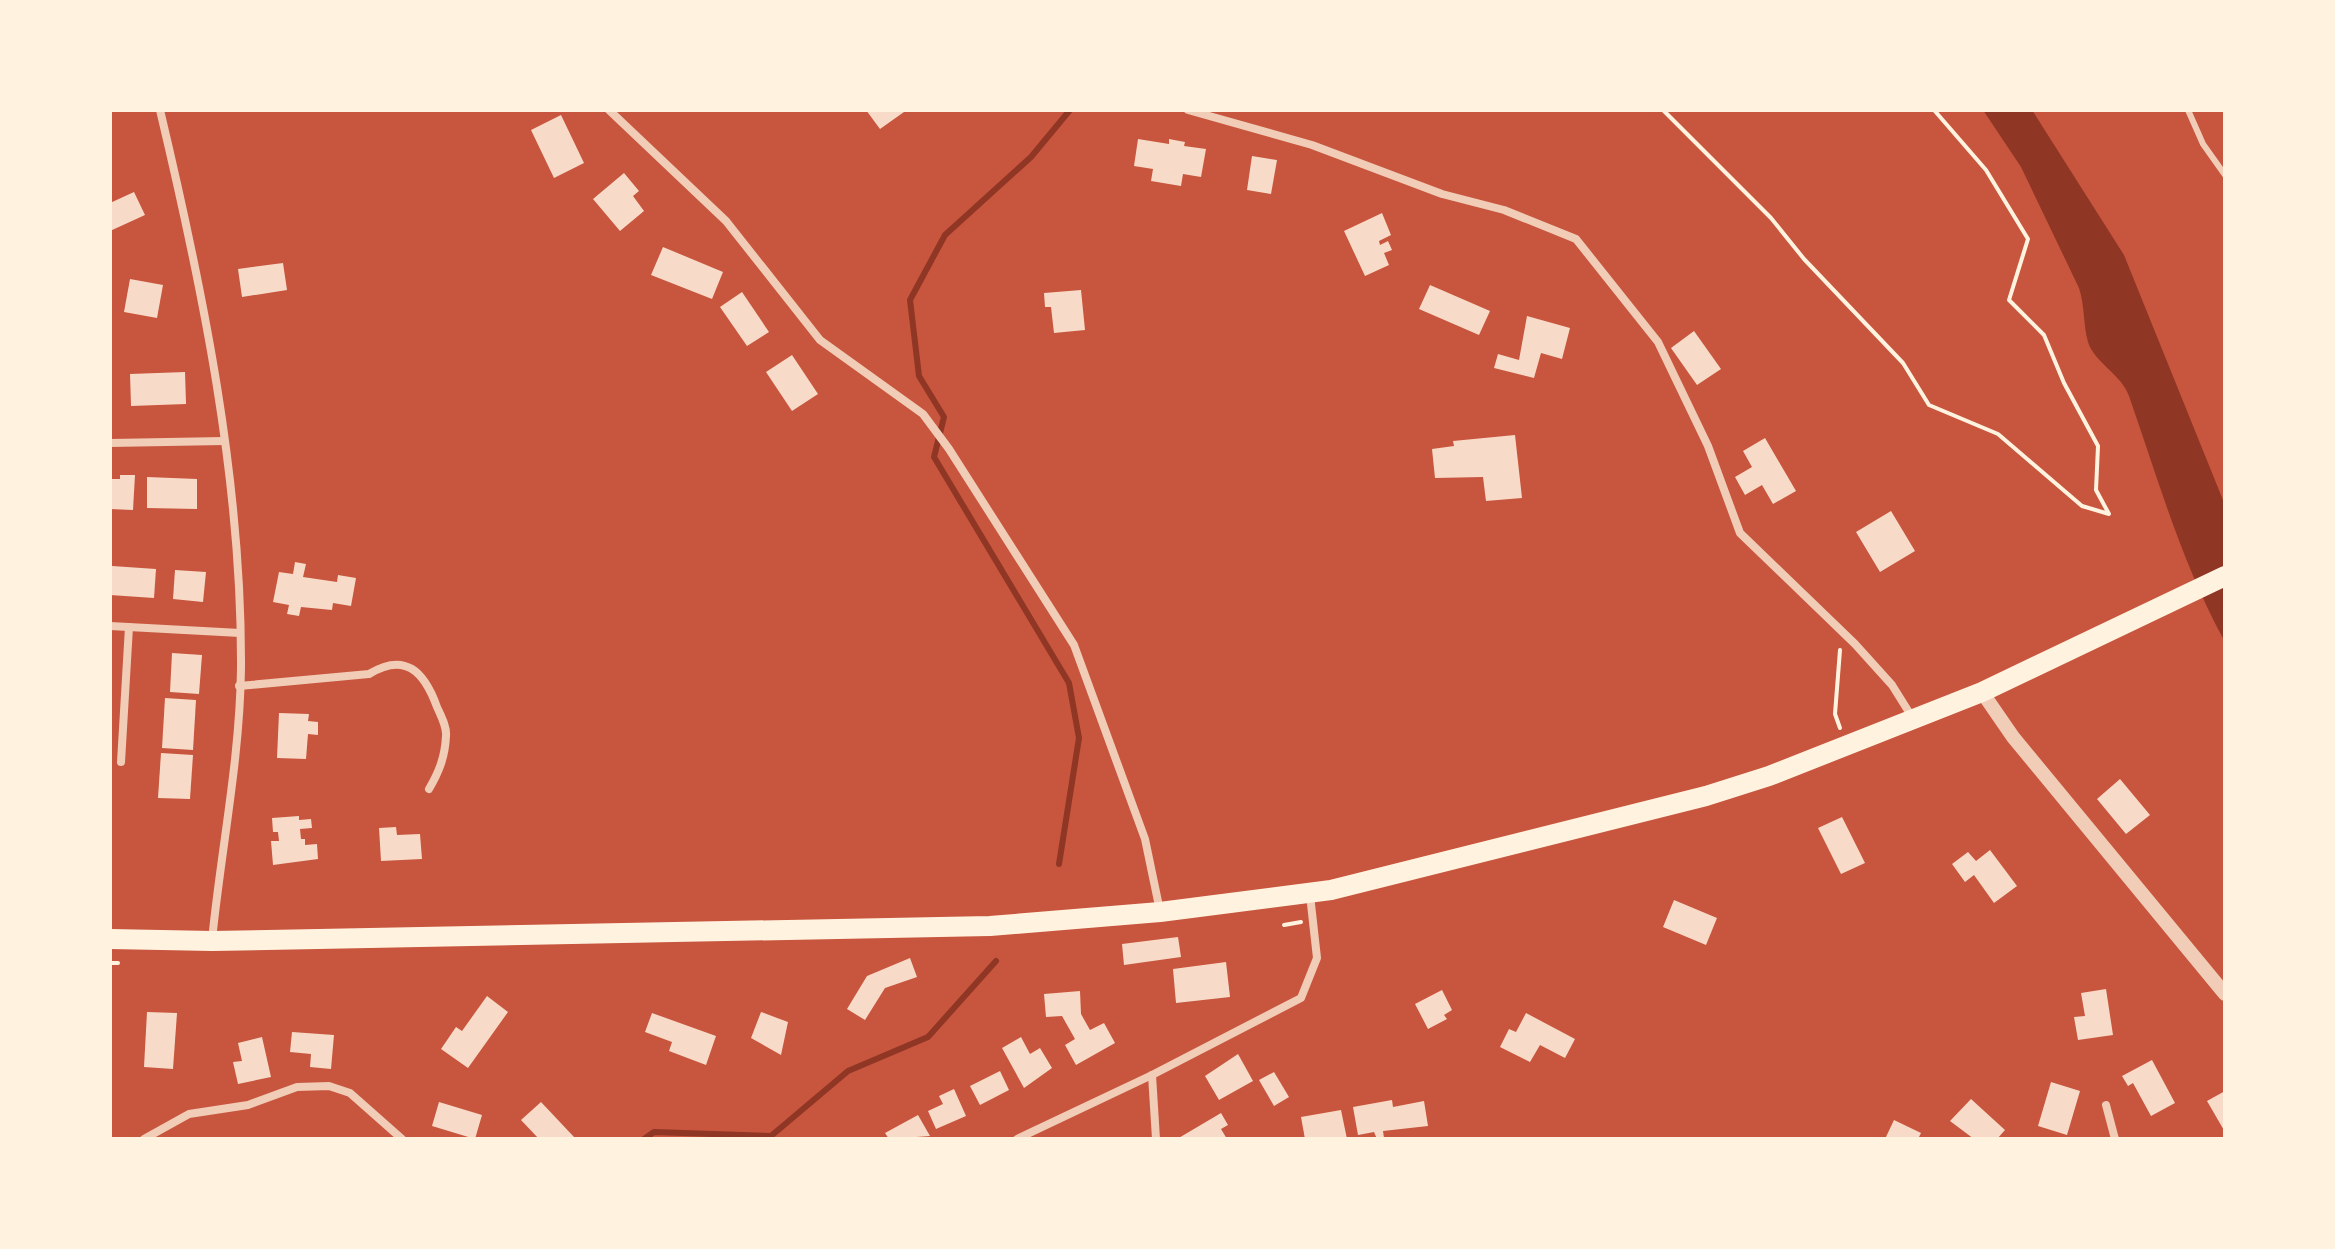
<svg xmlns="http://www.w3.org/2000/svg" width="2335" height="1249" font-family="Barlow,sans-serif">
	<style>
		.water { fill: #8f3625 }
		.lines { fill: none; stroke-linecap: round; stroke-linejoin: round }
		.stream { stroke: #8f3625; stroke-width: 6 }
		.building { fill: #f7dbc8 }
		.path { stroke: #fff3e0; stroke-width: 4 }
		.service { stroke: #f1ccb7; stroke-width: 6 }
		.minor { stroke: #f1ccb7; stroke-width: 8 }
		.tertiary { stroke: #f1ccb7; stroke-width: 14 }
		.trunk { stroke: #fff3e0; stroke-width: 20 }
	</style>
	<rect width="100%" height="100%" fill="#c8553d"/>
	<path class="water" d="M1983 110H2032L2124 255 2225 505V642C2182 564 2158 479 2129 396 2122 375 2094 362 2088 342 2083 324 2085 306 2079 288L2021 167Z"/>
	<g class="lines">
		<g class="stream">
			<polyline points="1059,864 1079,738 1069,683 934,457 944,417 919,376 910,300 945,235 1031,157 1070,110"/>
			<polyline points="644,1139 654,1132 771,1136 848,1071 928,1037 996,961"/>
		</g>
	</g>
	<g class="building">
		<polygon points="866,110 902,110 904,112 880,129"/>
		<polygon points="561,115 584,163 554,178 531,130"/>
		<polygon points="1138,139 1169,144 1169,139 1185,142 1184,146 1206,149 1201,177 1183,174 1181,186 1151,181 1153,169 1134,166"/>
		<polygon points="1252,156 1277,160 1271,194 1247,190"/>
		<polygon points="624,173 639,191 633,196 644,211 620,231 593,199"/>
		<polygon points="134,192 145,215 110,231 110,203"/>
		<polygon points="1382,213 1391,235 1379,241 1380,245 1388,241 1392,250 1384,253 1389,265 1365,276 1344,231"/>
		<polygon points="663,247 723,272 712,299 651,275"/>
		<polygon points="283,263 287,290 242,297 238,269"/>
		<polygon points="130,279 163,285 157,318 124,312"/>
		<polygon points="1430,285 1490,311 1479,335 1419,309"/>
		<polygon points="1081,290 1085,330 1054,333 1051,307 1045,307 1044,293"/>
		<polygon points="742,292 769,332 747,346 720,307"/>
		<polygon points="1527,316 1570,328 1562,359 1541,353 1534,378 1494,368 1498,354 1519,360"/>
		<polygon points="1694,331 1721,369 1697,385 1671,348"/>
		<polygon points="792,355 818,394 792,411 766,372"/>
		<polygon points="185,372 186,404 131,406 130,374"/>
		<polygon points="1515,435 1522,498 1486,501 1483,477 1435,478 1432,449 1454,446 1453,441"/>
		<polygon points="1765,438 1796,491 1773,504 1762,485 1745,495 1735,477 1752,467 1743,451"/>
		<polygon points="120,475 135,475 133,510 110,509 110,479 120,479"/>
		<polygon points="147,477 197,479 197,509 147,508"/>
		<polygon points="1891,511 1915,551 1880,572 1856,532"/>
		<polygon points="295,562 306,564 303,577 337,582 338,575 356,578 351,606 333,603 332,610 301,607 299,616 287,614 289,605 273,602 279,572 293,574"/>
		<polygon points="112,566 156,569 154,598 110,595"/>
		<polygon points="175,570 206,572 203,602 173,599"/>
		<polygon points="172,653 202,655 199,694 170,692"/>
		<polygon points="165,698 196,700 193,750 162,748"/>
		<polygon points="279,713 309,714 308,721 318,722 318,735 308,734 306,759 277,758"/>
		<polygon points="161,753 193,755 190,799 158,798"/>
		<polygon points="2120,779 2150,815 2126,834 2097,799"/>
		<polygon points="299,816 299,820 311,819 312,828 300,829 301,839 305,839 305,845 317,844 318,859 273,865 271,841 279,841 278,832 273,832 272,818"/>
		<polygon points="1842,817 1865,863 1841,874 1818,828"/>
		<polygon points="396,827 397,835 420,834 422,859 381,861 379,828"/>
		<polygon points="1990,850 2017,886 1994,903 1974,875 1965,882 1952,864 1968,852 1976,861"/>
		<polygon points="1674,900 1717,918 1706,945 1663,927"/>
		<polygon points="1178,937 1181,957 1124,965 1122,944"/>
		<polygon points="910,958 917,977 885,988 865,1020 847,1009 867,976"/>
		<polygon points="1226,962 1230,997 1176,1003 1173,969"/>
		<polygon points="2106,989 2113,1035 2078,1040 2074,1017 2085,1016 2081,993"/>
		<polygon points="1442,990 1452,1010 1444,1015 1447,1019 1428,1029 1415,1004"/>
		<polygon points="1080,991 1081,1014 1090,1030 1104,1023 1115,1043 1076,1065 1065,1045 1075,1039 1062,1016 1046,1017 1044,994"/>
		<polygon points="487,996 508,1012 468,1068 441,1049 456,1027 462,1031"/>
		<polygon points="147,1012 177,1013 173,1069 144,1067"/>
		<polygon points="761,1012 788,1022 781,1055 751,1038"/>
		<polygon points="652,1013 716,1036 706,1065 669,1051 672,1042 645,1032"/>
		<polygon points="1526,1013 1575,1039 1565,1058 1540,1045 1530,1062 1500,1047 1509,1029 1516,1032"/>
		<polygon points="292,1032 334,1035 331,1069 310,1067 311,1054 290,1052"/>
		<polygon points="262,1037 271,1077 238,1084 233,1062 242,1061 238,1043"/>
		<polygon points="1021,1037 1030,1054 1040,1048 1052,1068 1024,1088 1002,1048"/>
		<polygon points="1238,1054 1253,1081 1219,1100 1205,1076"/>
		<polygon points="2152,1060 2175,1103 2151,1116 2133,1083 2128,1086 2122,1076"/>
		<polygon points="1000,1071 1009,1090 980,1105 970,1086"/>
		<polygon points="1274,1072 1289,1097 1274,1106 1259,1080"/>
		<polygon points="2051,1082 2080,1091 2067,1135 2038,1126"/>
		<polygon points="954,1089 966,1116 936,1129 928,1111 943,1104 939,1096"/>
		<polygon points="2225,1091 2225,1132 2207,1101"/>
		<polygon points="1971,1099 2005,1130 1997,1139 1974,1139 1950,1121"/>
		<polygon points="1392,1100 1393,1107 1424,1101 1428,1126 1383,1131 1384,1138 1377,1139 1374,1132 1358,1135 1353,1107"/>
		<polygon points="439,1102 482,1115 475,1139 432,1126"/>
		<polygon points="541,1102 574,1137 572,1139 539,1139 521,1120"/>
		<polygon points="1341,1110 1347,1139 1305,1139 1301,1117"/>
		<polygon points="1221,1113 1228,1125 1221,1129 1227,1139 1177,1139"/>
		<polygon points="918,1115 930,1136 889,1139 885,1133"/>
		<polygon points="1894,1120 1921,1133 1918,1139 1885,1139"/>
	</g>
	<g class="lines">
		<g class="path">
			<polyline points="1663,110 1771,218 1804,259 1903,363 1929,405 1998,434 2082,506 2109,514 2096,490 2098,446 2064,383 2044,335 2009,300 2028,239 1986,170 1934,110"/>
			<polyline points="1840,728 1835,714 1840,650"/>
			<polyline points="1284,925 1301,922"/>
			<polyline points="110,963 118,963"/>
		</g>
		<polyline class="service" points="2188,110 2203,144 2225,175"/>
		<g class="minor">
			<path d="M160 110C203 291 242 481 241 668 240 759 221 850 212 940"/>
			<polyline points="609,110 726,221 820,340 923,414 949,449 1074,645 1145,839 1160,911"/>
			<polyline points="1188,110 1312,145 1442,194 1504,210 1576,239 1658,342 1708,446 1740,533 1855,644 1892,685 1912,717"/>
			<polyline points="110,443 224,441"/>
			<polyline points="110,626 240,633"/>
			<path d="M239 686 369 674C405 652 424 671 437 707 441 716 447 727 446 736 445 757 439 772 429 789"/>
			<polyline points="121,762 129,627"/>
			<polyline points="1152,1075 1156,1139"/>
			<polyline points="2106,1105 2115,1139"/>
			<polyline points="144,1139 189,1114 248,1105 297,1087 329,1086 350,1093 402,1139"/>
			<polyline points="1017,1139 1152,1075 1301,998 1317,958 1310,895"/>
		</g>
		<polyline class="tertiary" points="1982,692 2013,737 2225,994"/>
		<polyline class="trunk" points="110,939 212,941 990,926 1160,912 1331,890 1706,796 1769,776 1982,692 2225,576"/>
	</g>
	<rect width="2335" height="1249" fill="none" stroke="#fff3e0" stroke-width="224"/>
</svg>
